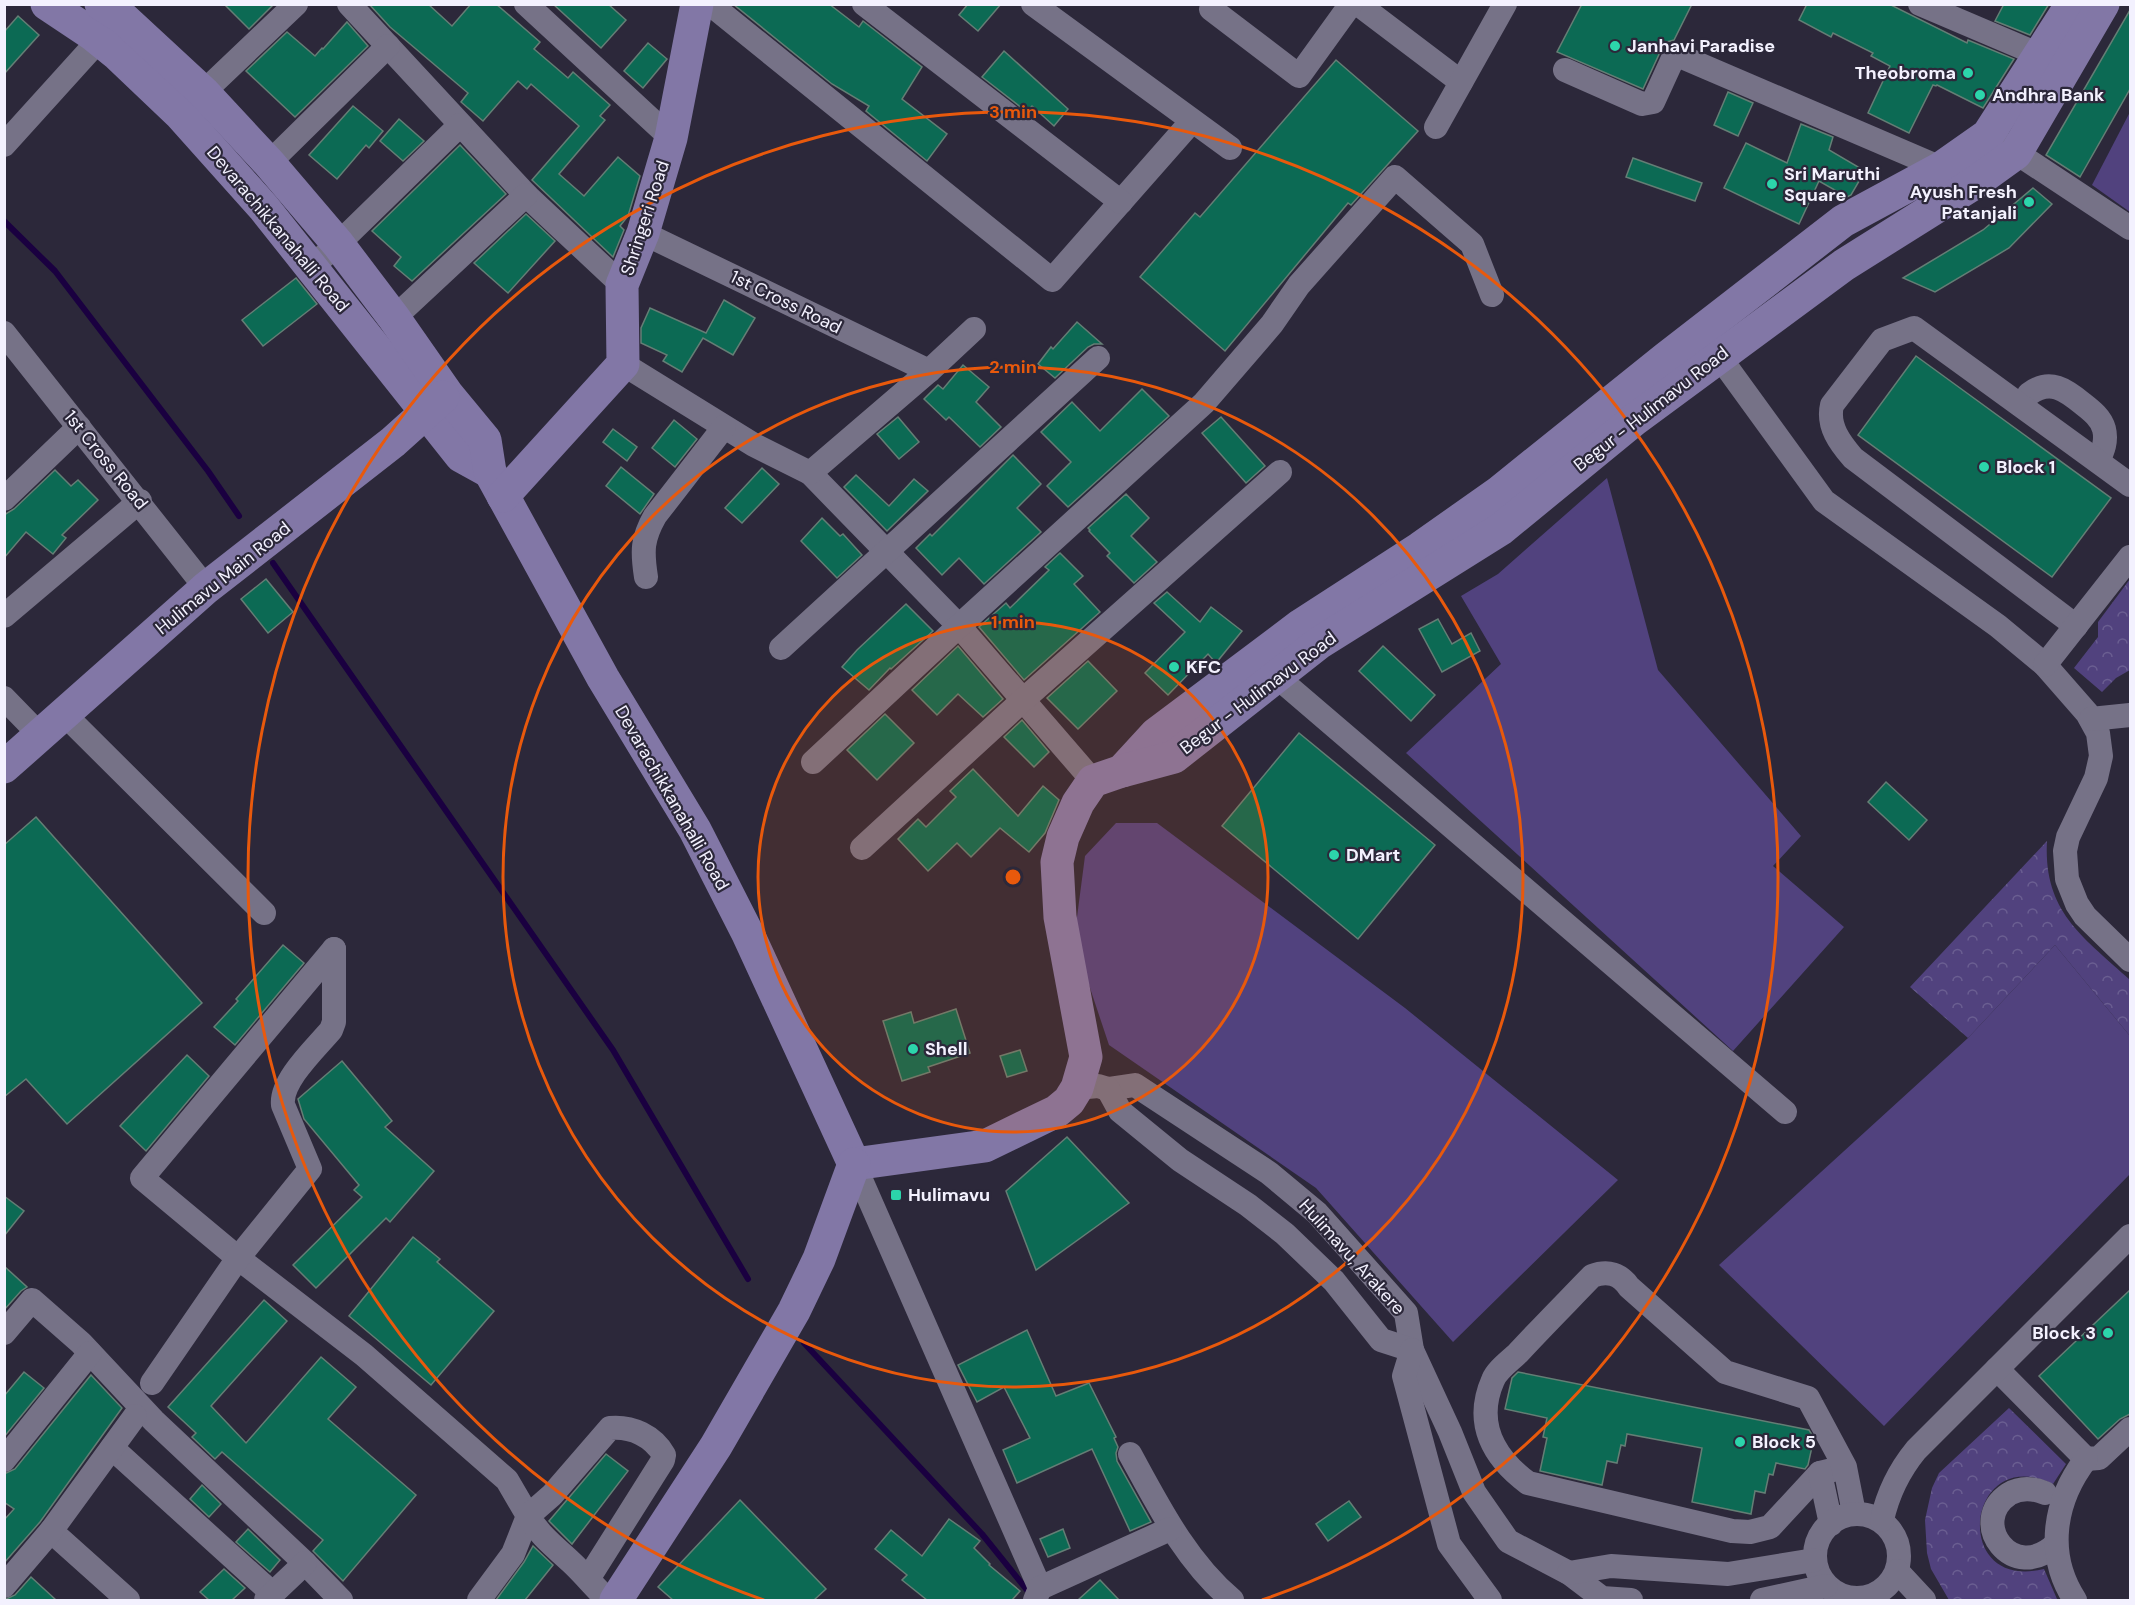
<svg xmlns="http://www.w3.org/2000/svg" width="2135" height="1605" font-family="'DM Sans',sans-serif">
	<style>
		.green { fill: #51427e }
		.forest { fill: url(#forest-crowns) }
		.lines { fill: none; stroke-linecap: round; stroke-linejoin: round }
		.stream { stroke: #1a0040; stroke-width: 6 }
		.building { fill: #0c6a54; stroke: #647e75; stroke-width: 1.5 }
		.street { stroke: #767287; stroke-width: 24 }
		.secondary { stroke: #8277a6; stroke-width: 33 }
		.ring { fill: none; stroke: #e8590c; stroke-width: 3 }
		.poi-dot { fill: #2cd5ab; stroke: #2c283a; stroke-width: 2 }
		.labels { text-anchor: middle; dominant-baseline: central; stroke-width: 4.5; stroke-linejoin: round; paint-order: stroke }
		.poi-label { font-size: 18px; font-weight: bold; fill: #f3f1fe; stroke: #2c283a; text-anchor: start }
		.street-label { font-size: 18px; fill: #f3f1fe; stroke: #2c283a }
		.centre { fill: #e8590c; stroke: #2c283a; stroke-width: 3 }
		.ring-label { font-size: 18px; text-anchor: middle; font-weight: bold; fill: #e8590c; stroke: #2c283a; stroke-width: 4.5; stroke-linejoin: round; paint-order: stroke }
	</style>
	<defs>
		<pattern id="forest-crowns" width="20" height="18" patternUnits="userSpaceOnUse" patternTransform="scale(1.5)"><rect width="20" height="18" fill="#51427e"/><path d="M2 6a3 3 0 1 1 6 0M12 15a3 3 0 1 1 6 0" fill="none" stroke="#6a5e91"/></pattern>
	</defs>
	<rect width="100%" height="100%" fill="#2c283a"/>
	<g class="green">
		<polygon points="2130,112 2130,212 2092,185"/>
		<polygon points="1607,478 1658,670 1801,836 1773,866 1844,927 1733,1051 1406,753 1501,664 1461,596 1498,574"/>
		<polygon points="1116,823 1157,823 1405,1008 1618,1180 1453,1342 1316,1188 1109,1045 1074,940 1085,856"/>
		<polygon points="2055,945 2130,1036 2130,1174 1884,1426 1719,1265 1968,1038"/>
	</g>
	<g class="forest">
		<polygon points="2130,579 2130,670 2116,678 2102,692 2074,668 2098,637 2098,622"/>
		<path d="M2047 841C2043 912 2083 937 2130 980V1036L2055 945 1968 1038 1910 987Z"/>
		<path d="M2009 1408 2066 1464 2053 1484C1966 1442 1949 1592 2044 1569L2057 1599 1949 1600 1931 1569 1927 1553 1925 1520 1932 1488 1939 1473Z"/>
	</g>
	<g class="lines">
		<g class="stream">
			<polyline points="4,221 55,271 208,471 239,516"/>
			<polyline points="273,563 613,1050 748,1279"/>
			<polyline points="804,1343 982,1534 1031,1595"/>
		</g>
	</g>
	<g class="building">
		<polygon points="224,4 274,4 249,29"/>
		<polygon points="369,4 428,4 452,26 471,4 496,4 540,42 534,49 568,78 573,72 610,105 600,116 605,120 559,174 584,196 618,157 640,176 628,216 620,226 624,230 613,257 532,180 579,126 531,84 527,89 518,81 483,121 461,102 468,93 390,27"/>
		<polygon points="553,4 608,4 626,20 601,48"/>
		<polygon points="733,4 829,4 859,27 863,21 922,67 902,99 947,134 927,161 866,111 869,106 832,84"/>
		<polygon points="968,4 1001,4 978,31 959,15"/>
		<polygon points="1582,4 1692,4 1674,40 1667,42 1662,48 1643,89 1557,52"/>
		<polygon points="1807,4 1889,4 1967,43 1968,40 2014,59 1983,108 1937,85 1936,86 1933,85 1909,133 1868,113 1890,66 1871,56 1873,53 1833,33 1831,37 1799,20"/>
		<polygon points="2004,4 2049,4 2030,35 1995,21"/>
		<polygon points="2130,10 2130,89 2080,177 2046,155"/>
		<polygon points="18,16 39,35 4,74 4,32"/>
		<polygon points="347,22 368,46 295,117 246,71 287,32 315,56 322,48 323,49"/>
		<polygon points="648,43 667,59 643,88 624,71"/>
		<polygon points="1004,51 1068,109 1054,126 1032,106 1027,112 982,77"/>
		<polygon points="1336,60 1418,131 1351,205 1348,203 1225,351 1140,277 1195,213 1200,217"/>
		<polygon points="1728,92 1753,103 1738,136 1714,125"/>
		<polygon points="353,106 383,131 369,148 366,145 337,179 309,155"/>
		<polygon points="399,119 424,141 403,161 380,141"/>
		<polygon points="1801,124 1833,137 1829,150 1865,171 1851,195 1847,197 1819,181 1799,224 1724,188 1746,143 1787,163"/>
		<polygon points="460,145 506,194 412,281 394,266 401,257 372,231"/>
		<polygon points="1633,158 1702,183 1695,201 1626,177"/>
		<polygon points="2033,188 2052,204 2009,248 1935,292 1903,278 1983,230"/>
		<polygon points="526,214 555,241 508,293 474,263"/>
		<polygon points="296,278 317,304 263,346 242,320"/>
		<polygon points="724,300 755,318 733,355 703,338 682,372 663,361 667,355 641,343 641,328 650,308 706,333"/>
		<polygon points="1077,322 1102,344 1094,344 1088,347 1055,378 1038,364 1051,347 1053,349"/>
		<polygon points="1916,356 2111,498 2052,577 1858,435"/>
		<polygon points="963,365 989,387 976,402 1001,427 980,447 949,417 946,420 924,399 938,385 943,389"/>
		<polygon points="1142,389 1169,416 1068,507 1047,486 1071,462 1041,432 1072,402 1100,431"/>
		<polygon points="898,417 919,442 899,459 877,434"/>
		<polygon points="1221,417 1265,466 1246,483 1202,433"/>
		<polygon points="674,420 697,439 675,467 652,448"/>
		<polygon points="613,429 637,447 627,461 603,442"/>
		<polygon points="1013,455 1041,484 1017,508 1041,532 984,584 959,558 942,575 916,548 930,534 932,536"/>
		<polygon points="621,467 654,494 640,514 606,486"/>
		<polygon points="762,468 779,484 742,523 725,508"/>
		<polygon points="55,470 71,486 78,480 98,500 62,535 66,538 53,554 26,532 4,558 4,515 14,509"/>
		<polygon points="856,475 889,506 914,479 928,491 887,531 844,487"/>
		<polygon points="1126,494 1149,518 1131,536 1157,562 1134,583 1107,556 1110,553 1089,531 1090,530 1088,528"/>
		<polygon points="822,518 840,536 843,534 862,555 837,578 801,541"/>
		<polygon points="1060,553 1083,576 1074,584 1100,612 1024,680 979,627 1006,603 1010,608 1049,570 1045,567"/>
		<polygon points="266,579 293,612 268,633 241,599"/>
		<polygon points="1167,592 1200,622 1211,607 1242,631 1216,663 1208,654 1168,695 1145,673 1185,632 1154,603"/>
		<polygon points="906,604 933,631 891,669 890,668 869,690 842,667 857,650"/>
		<polygon points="1438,619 1452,644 1471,633 1480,651 1442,672 1419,629"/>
		<polygon points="958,646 1003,699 983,717 958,694 937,715 912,690"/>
		<polygon points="1383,646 1435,695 1411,721 1359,671"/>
		<polygon points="1088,661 1117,691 1078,729 1047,698"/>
		<polygon points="885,714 914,743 877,780 847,750"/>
		<polygon points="1022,720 1049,752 1034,767 1004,737"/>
		<polygon points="1299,733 1435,845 1358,939 1222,826"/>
		<polygon points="973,769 1018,816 1043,786 1059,800 1045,833 1029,852 1000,828 971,857 957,843 928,871 898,839 918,819 926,827 956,797 950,791"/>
		<polygon points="1886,782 1927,820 1909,840 1868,802"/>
		<polygon points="36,817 202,1003 67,1124 26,1079 4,1097 4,845"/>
		<polygon points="283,945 304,963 235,1045 214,1027 238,1001 236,999"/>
		<polygon points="956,1009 970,1053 928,1067 930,1072 902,1081 883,1021 911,1012 914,1023"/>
		<polygon points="1020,1050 1027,1071 1007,1077 1000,1056"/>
		<polygon points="187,1055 209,1076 146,1151 120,1126"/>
		<polygon points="342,1061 392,1121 385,1127 434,1171 390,1222 386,1218 316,1288 293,1265 362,1197 354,1190 359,1185 304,1119 298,1099"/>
		<polygon points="1067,1137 1129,1203 1036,1270 1006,1191"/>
		<polygon points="4,1196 24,1211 4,1236"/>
		<polygon points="413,1237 440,1259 437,1262 494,1311 431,1385 349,1316"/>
		<polygon points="4,1266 27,1287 21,1291 4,1310"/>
		<polygon points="2130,1290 2130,1414 2120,1419 2098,1439 2039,1376"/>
		<polygon points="264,1300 287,1321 211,1406 246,1443 321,1357 356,1387 328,1419 416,1495 343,1581 313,1551 323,1540 222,1452 215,1459 192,1437 196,1433 168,1407"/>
		<polygon points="1027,1330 1056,1396 1089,1383 1116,1437 1114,1438 1118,1447 1116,1453 1117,1461 1151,1522 1130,1531 1092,1449 1017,1483 1003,1450 1030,1438 1004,1387 977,1402 958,1365"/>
		<polygon points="24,1372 44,1388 4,1437 4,1396"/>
		<polygon points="1518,1372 1809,1430 1814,1438 1808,1465 1805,1469 1776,1463 1773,1475 1769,1474 1765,1493 1755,1491 1751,1514 1692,1502 1702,1448 1627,1434 1625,1446 1621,1445 1617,1463 1607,1461 1602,1485 1540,1471 1547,1438 1543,1437 1547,1418 1505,1409 1512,1378"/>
		<polygon points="91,1375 122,1408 40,1522 4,1563 4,1520 14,1509 4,1502 4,1474 15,1469"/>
		<polygon points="606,1454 628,1471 572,1544 549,1521"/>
		<polygon points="202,1485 221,1504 209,1517 190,1499"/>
		<polygon points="740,1500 826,1589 814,1600 673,1600 658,1587"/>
		<polygon points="1349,1501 1361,1517 1328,1541 1316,1524"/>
		<polygon points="949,1519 980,1541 974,1548 990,1564 989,1565 1020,1591 1012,1600 927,1600 902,1580 907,1575 875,1549 891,1530 922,1556"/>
		<polygon points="248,1529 280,1560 270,1572 236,1542"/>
		<polygon points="1063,1529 1070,1548 1048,1557 1040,1539"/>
		<polygon points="533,1546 553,1565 525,1600 496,1600 524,1562"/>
		<polygon points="224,1569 245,1588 232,1600 209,1600 200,1592"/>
		<polygon points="31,1577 56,1600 4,1600 15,1595"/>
		<polygon points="1100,1580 1119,1600 1078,1600"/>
	</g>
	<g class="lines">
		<g class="street">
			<polyline points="349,4 526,195 622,285"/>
			<polyline points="526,4 671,138"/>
			<polyline points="710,4 1052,280 1192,121"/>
			<polyline points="864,4 1121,202"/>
			<polyline points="1033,4 1230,148"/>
			<polyline points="1358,4 1461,82"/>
			<polyline points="1920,4 2040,55"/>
			<polyline points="1211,9 1299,76 1351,4"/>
			<polyline points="1565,70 1642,104 1653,102 1675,54 1941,168"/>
			<polyline points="191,104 296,4"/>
			<polyline points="1436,127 1505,4"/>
			<polyline points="2003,144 2130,228"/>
			<polyline points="4,145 99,40"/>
			<polyline points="269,163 388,46"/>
			<polyline points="643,233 929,371"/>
			<polyline points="311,267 338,244 460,125"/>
			<polyline points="394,318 526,195"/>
			<polyline points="4,333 206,588"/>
			<polyline points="1710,344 1824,501 1998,626 2045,665 2087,713 2098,733 2101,756 2096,778 2068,837 2065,851 2067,879 2077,904 2085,916 2130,960"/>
			<polyline points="623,364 754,445 810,473 959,626 1093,781"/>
			<path d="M2029 394C2050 378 2066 390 2083 404 2092 411 2101 418 2104 429 2107 441 2103 451 2098 461"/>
			<polyline points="810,473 929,371 974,329"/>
			<polyline points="4,499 79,427"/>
			<path d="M646 577C642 551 642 539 655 516L724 427"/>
			<polyline points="4,616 140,501"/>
			<path d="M2076 626 1853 458C1840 443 1827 426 1832 405L1882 340 1914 328 2130 485"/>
			<polyline points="781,648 1098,358"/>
			<polyline points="1267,665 1277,677 1785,1112"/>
			<polyline points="2045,665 2130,557"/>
			<polyline points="4,698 39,734"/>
			<polyline points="63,713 264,913"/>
			<polyline points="2091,719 2130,715"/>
			<polyline points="813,762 959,626 1204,403 1272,324 1299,285 1395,177 1472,244 1492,295"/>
			<polyline points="862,848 1023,700 1280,472"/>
			<polyline points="334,949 142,1178 238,1258 364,1355 507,1480 528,1516 513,1554 479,1600"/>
			<polyline points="1077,1088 1098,1086 1108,1089 1135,1085 1269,1173 1317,1213 1406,1313 1412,1350 1450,1432 1474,1492 1508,1541 1569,1573 1602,1598 1631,1600"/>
			<polyline points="1108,1089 1120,1111 1180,1160 1248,1205 1285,1234 1334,1281 1381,1340 1412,1350"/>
			<polyline points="854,1164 1040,1588"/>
			<polyline points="4,1333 32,1300 81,1343 154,1421 305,1563 341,1600"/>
			<polyline points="1412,1350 1404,1376 1449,1544 1490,1600"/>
			<polyline points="1997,1369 2086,1459 2099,1458 2130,1429"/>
			<path d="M152 1383 238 1258 310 1169 283 1105C280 1081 316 1048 331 1030L334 1022V949"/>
			<polyline points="112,1448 273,1594"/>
			<path d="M1130 1454C1159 1507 1186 1561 1232 1600"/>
			<polyline points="4,1460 90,1353"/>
			<path d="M1845 1467 1808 1398 1725 1372 1629 1287C1620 1274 1608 1270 1592 1276 1567 1302 1542 1327 1518 1353 1510 1361 1497 1370 1493 1380 1474 1423 1493 1457 1528 1483L1732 1531 1750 1532 1770 1527 1820 1473 1845 1467 1854 1513"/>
			<polyline points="1820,1473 1831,1524"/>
			<path d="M2045 1493C2033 1488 2021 1487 2009 1494 1967 1522 2013 1585 2056 1544"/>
			<circle cx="1857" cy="1556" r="42"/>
			<path d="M1882 1520C1888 1493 1898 1472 1916 1450L2130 1236"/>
			<polyline points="51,1531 128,1600"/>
			<polyline points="1897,1571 1924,1600"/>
			<polyline points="1569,1573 1611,1566 1728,1574 1814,1560"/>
			<path d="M588 1579 663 1460 664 1455C653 1436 632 1426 610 1428L552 1495 528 1516C540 1536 555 1547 571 1562 584 1574 595 1588 608 1600"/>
			<polyline points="4,1586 51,1531 135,1416"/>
			<polyline points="266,1600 305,1563"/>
			<polyline points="1035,1600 1040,1588 1170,1529"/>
			<polyline points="1762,1600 1826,1586"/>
			<path d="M2075 1600C2045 1554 2054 1501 2086 1459"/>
		</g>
		<g class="secondary">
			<polyline points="47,4 92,34 118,55 180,114 264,208 461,456 490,472"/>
			<polyline points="101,4 123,18 203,92 269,163 338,244 394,318 447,394 485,440 490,472 603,678 695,830 748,934 854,1164"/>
			<polyline points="503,496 623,364 622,285 643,233 671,138 697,4"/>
			<polyline points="4,767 206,588 393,442 443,397"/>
			<polyline points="1122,771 1156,734 1301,625 1420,548 1498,493 1666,358 1843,221 1941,168 1988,135 2072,4"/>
			<polyline points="854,1164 985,1146 1057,1111 1069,1101 1077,1088 1086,1057 1060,917 1057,862 1063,837 1078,803 1093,781 1122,771 1174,757 1319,643 1501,529 1634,420 1844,265 1973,184 2016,153 2103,4"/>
			<polyline points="616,1600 716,1446 794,1311 819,1259 854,1164"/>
		</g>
	</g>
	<circle cx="1013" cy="877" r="255" fill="#e8590c" fill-opacity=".12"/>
	<g class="ring">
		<circle cx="1013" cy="877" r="255"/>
		<circle cx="1013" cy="877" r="510"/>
		<path d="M764 1600A765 765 0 1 1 1262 1600"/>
	</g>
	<g class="poi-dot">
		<circle cx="1615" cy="46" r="6"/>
		<circle cx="1968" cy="73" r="6"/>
		<circle cx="1980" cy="95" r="6"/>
		<circle cx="1772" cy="184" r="6"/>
		<circle cx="2029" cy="202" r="6"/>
		<circle cx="1984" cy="467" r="6"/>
		<circle cx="1174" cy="667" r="6"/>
		<circle cx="1334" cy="855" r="6"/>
		<circle cx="913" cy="1049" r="6"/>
		<rect x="890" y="1189" width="12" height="12" rx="3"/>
		<circle cx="2108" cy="1333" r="6"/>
		<circle cx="1740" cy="1442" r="6"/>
	</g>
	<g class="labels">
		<g class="poi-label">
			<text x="1627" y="46">Janhavi Paradise</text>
			<text x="1956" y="73" text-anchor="end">Theobroma</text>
			<text x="1992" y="95">Andhra Bank</text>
			<text x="1784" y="174">Sri Maruthi<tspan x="1784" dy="21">Square</tspan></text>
			<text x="2017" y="192" text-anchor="end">Ayush Fresh<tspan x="2017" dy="21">Patanjali</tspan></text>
			<text x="1996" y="467">Block 1</text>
			<text x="1186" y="667">KFC</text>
			<text x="1346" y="855">DMart</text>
			<text x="925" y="1049">Shell</text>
			<text x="908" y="1195">Hulimavu</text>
			<text x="2096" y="1333" text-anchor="end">Block 3</text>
			<text x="1752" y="1442">Block 5</text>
		</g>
		<g class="street-label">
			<text transform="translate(645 218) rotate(-72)">Shringeri Road</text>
			<text transform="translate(278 229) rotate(50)">Devarachikkanahalli Road</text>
			<text transform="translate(786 302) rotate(26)">1st Cross Road</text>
			<text transform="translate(1651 409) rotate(-38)">Begur - Hulimavu Road</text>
			<text transform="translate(106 460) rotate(51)">1st Cross Road</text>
			<text transform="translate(223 578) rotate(-39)">Hulimavu Main Road</text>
			<text transform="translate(1258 693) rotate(-37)">Begur - Hulimavu Road</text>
			<text transform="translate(672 798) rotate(60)">Devarachikkanahalli Road</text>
			<text transform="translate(1352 1257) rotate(48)">Hulimavu, Arakere</text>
		</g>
	</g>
	<circle cx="1013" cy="877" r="9" class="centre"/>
	<g class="ring-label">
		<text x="1013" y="118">3 min</text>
		<text x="1013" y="373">2 min</text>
		<text x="1013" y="628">1 min</text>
	</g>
	<rect width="2135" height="1605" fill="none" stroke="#f3f1fe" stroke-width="12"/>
</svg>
